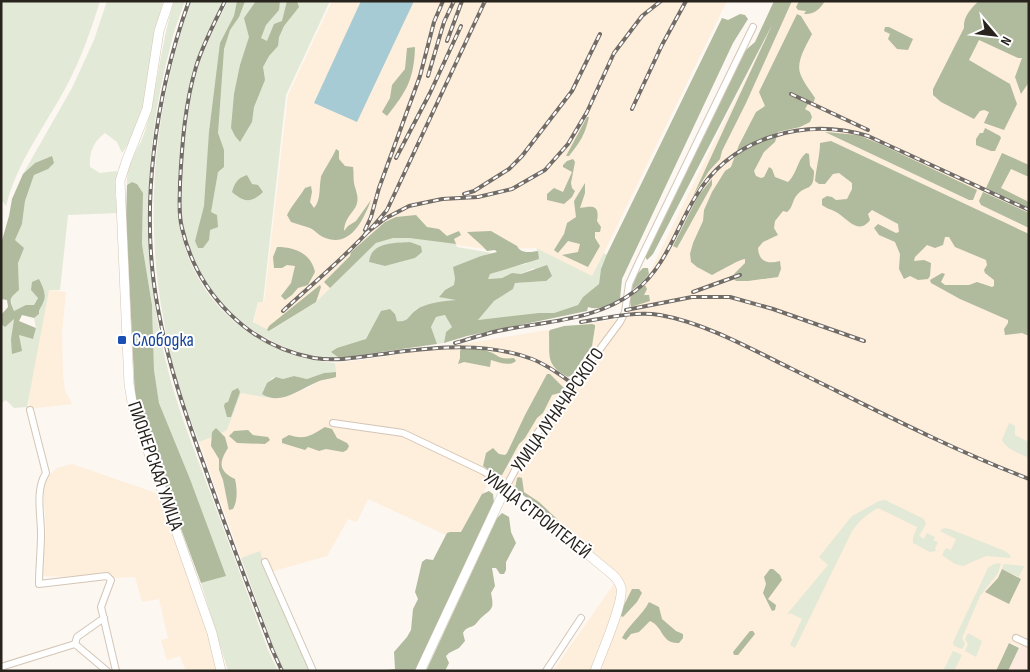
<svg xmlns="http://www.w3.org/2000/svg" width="1030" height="672" font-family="'Sofia Sans Condensed',sans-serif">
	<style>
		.commercial { fill: #fdeae1 }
		.built { fill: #feeedc }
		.green { fill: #e2e9d6; fill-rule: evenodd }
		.forest { fill: #b0ba9d }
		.water { fill: #a6cbd4 }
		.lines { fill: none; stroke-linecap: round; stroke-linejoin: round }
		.minor-casing { stroke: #d4c6b6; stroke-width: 8 }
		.secondary-casing { stroke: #d4c6b6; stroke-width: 10 }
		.minor { stroke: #fff; stroke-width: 6 }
		.secondary { stroke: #fff; stroke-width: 9 }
		.rail-casing { stroke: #726c66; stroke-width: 4 }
		.rail { stroke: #fff; stroke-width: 2; stroke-dasharray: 5.5; stroke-linecap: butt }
		.transit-dot { fill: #1a4fb4; stroke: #fff; stroke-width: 2 }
		.labels { text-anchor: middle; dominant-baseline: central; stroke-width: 4; stroke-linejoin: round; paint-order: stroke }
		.transit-label { font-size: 19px; fill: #164399; stroke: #fff; text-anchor: start }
		.street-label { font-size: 19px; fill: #28231d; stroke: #fff }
	</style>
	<rect width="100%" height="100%" fill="#fdf7f1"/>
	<polygon class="commercial" points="1022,643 1029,647 1029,671 1008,671"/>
	<g class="built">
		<polygon points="332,1 727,1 592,277 536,248 486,249 409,238 376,243 316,302 269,331 254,322 258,302 264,302 288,95"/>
		<polygon points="784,1 1029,1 1029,647 1022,643 1019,648 1012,643 1009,643 996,671 553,671 618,578 491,478 459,541 368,499 357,522 348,519 327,556 267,573 260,551 241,558 199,442 227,430 241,393 269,398 284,397 310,387 316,382 336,377 335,363 361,360 617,319 624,325 629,297 649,274"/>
		<polygon points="49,290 66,292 62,332 63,376 65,391 72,404 28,409 31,381"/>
		<polygon points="72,464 159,494 210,635 218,671 186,671 180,656 167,660 161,640 168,638 159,599 142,602 135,577 112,578 107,572 73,577 42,576 41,563 46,534 43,481 57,468"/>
	</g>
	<g class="green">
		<path d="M1 1H100C91 30 81 59 66 87 45 126 17 162 6 206L1 199Z"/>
		<path d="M107 1H163C158 20 154 39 151 58 146 90 143 127 122 153L117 142 105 133C93 142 89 152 90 167L100 173 117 171 115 195 118 213 68 215 60 290H49L27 407 14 408 6 400 1 403V324L5 326 14 319 11 339 21 351 19 335 33 339 36 328 34 318 39 314 40 308 44 302 31 290 38 298 34 305 14 311C10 299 9 299 19 289L18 263 23 248 15 240 22 224 25 201 34 175 43 170 52 157 35 163 23 174 72 88 94 40Z"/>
		<path d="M174 1H185C180 15 174 30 171 44 143 147 141 254 165 358 175 402 192 444 208 487 228 541 248 595 268 650L278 671H228L201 583 225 576 190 479 159 403 154 370 152 305 142 244 143 193 137 184 132 182 127 185C126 160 140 150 146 128 158 86 161 43 174 1Z"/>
		<path d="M191 1H223L224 3C214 23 203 44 195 65 187 89 185 114 182 139 179 168 175 198 180 226 193 304 259 356 335 363L336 372 324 373 307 379 294 376 283 379 276 377 272 378 262 394 269 398 241 393 227 430 221 433 216 429 212 432V437L199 442C188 415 179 387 171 359 168 347 166 334 164 322 143 214 155 104 191 1Z"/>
		<path d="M228 1H330L286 95 263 302H258L253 322 270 331 316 302 376 243 393 238H409L456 244 457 247 492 253 481 256 455 278 454 285 445 290 439 296 459 300 416 309 409 318 403 322 396 321 371 331 366 339 331 352 339 358C331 358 324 358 316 356 252 345 193 290 183 226 178 197 182 167 185 138 188 114 191 91 198 67 205 45 217 23 228 1ZM410 242 421 246 415 258 385 266 369 262C371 242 395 243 410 242Z"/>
		<polygon points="536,248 592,276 604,253 607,255 601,269 599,284 583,297 578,305 554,313 478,320 494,301 513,289 515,283 546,281 534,268 521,274 512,273 502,278 487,279 490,274 514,266 526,264 538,251"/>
		<polygon points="446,315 452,327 446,332 444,343 437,344 431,328 436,317"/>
		<path d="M1009 423 1015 426V435L1029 442V458C1019 453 1007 450 1002 440Z"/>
		<path d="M885 500 924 519 926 524 919 536 924 539 927 533 935 537 933 540 938 542 935 548 936 551 930 552 913 543V538L917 527 878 508C867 514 859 521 852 531L795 648 790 645 802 619 790 613 789 615 788 613 828 565 819 557 852 516 879 501Z"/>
		<polygon points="944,528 950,529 1005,551 1011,556 1010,558 986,556 963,566 955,564 942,555 946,548 951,550 956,539 940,531"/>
		<polygon points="260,551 267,573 310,671 284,671 273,646 241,558"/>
		<polygon points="1001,563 998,573 980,596 962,638 965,644 962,649 954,646 953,642 988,568 994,564"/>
		<polygon points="1004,564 1005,564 1024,566 1019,577 1002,569"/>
		<polygon points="968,633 982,641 976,657 965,651 968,644 965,639"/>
		<polygon points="953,651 962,655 954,671 943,671"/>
	</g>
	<g class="forest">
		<polygon points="237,1 245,1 239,17 230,30 224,49 218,133 224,150 224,167 218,172 211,212 217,215 218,227 210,230 209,240 203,248 198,248 195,241 204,206 209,132 220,43 234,16"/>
		<polygon points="256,1 280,1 279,10 266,25 261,38 267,41 274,24 282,21 287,1 297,1 299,7 284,26 279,37 278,46 269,56 263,67 265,80 254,107 252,122 240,142 235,136 231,128 234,94 240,65 249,37 244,18"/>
		<polygon points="774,1 792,1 746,103 722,151 720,159 709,171 693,196 772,25 653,254 647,260 645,256 743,54 747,49 755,42"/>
		<path d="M799 1H825C820 9 814 15 804 14L806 11 798 10 796 7Z"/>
		<path d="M979 1H1029V82L1021 94 1015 77 1022 58H1018L979 40 969 60 1010 84 1017 104 1004 130 984 123 989 112 984 110 980 111 974 119 941 102 933 95V89L964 28C963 17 971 8 979 1Z"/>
		<path d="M740 14 745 15 748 19 733 43 622 279 620 299C609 305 599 311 588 307L587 311 467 336 444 343 446 332 452 327 445 315 436 317 431 327 437 344 339 358 331 352 337 348 366 339 381 311 390 309 395 314 397 321C408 323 408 316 416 310 425 303 444 301 456 300L439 297 445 290 454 285 455 278 453 267 481 256 497 252 495 250 487 251C481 244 474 239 467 232L491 231 517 246C521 254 530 252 538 251L539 259 490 274 488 279 502 278 512 273 521 274 547 265 552 276 546 281 515 283 513 289 494 301 478 320 539 313H554L578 305 583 297 599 284 601 269 607 254 722 18 728 20Z"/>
		<path d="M797 14 801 16 812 34C807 44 796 61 800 73 803 82 810 90 815 98L813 104H808L805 109 810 112 812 117 810 122 800 127 778 132 775 142 764 152 754 171 756 176 761 178 764 177 769 167 772 169 775 177 788 182C797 174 797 160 806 153L809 154 810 166 814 171C814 193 806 184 797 195 792 200 793 208 787 212L783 211 775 221 774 228 778 235 763 242 758 248C759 263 769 264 780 261L781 269 778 277 748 281H736L733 278 734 274 745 263V259C738 260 720 271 712 275L697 267 691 262 690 254 693 243 703 221 704 210 712 192 725 171 731 167 739 145 756 112 765 106 759 92Z"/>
		<polygon points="885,27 889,27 913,39 908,50 897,49 888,39 890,34 884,31"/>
		<path d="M415 47C414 79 407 91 387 116L382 112 390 98 392 85 405 69 407 48Z"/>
		<path d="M587 117H589C585 135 580 142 569 156H566Z"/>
		<polygon points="985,128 1000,136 1001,138 995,151 991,151 976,145 976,139 980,133 983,133"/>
		<polygon points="825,132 858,135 880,144 977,190 973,200 969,200"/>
		<path d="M831 141 1029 234V336L1022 333 1005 335 1004 329 1008 323V320L960 299 931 283 930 280 942 273 945 274 941 282 945 285H969L977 282 992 287 994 286V280L985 273 984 270 987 265 986 260 955 247 949 237H945L943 245 935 248 927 245 915 257 914 261 924 260 931 263 930 276 928 279 918 280 910 276 904 279 899 269 900 254 895 242 879 235 874 228 878 224 896 233 899 232 898 224 872 210 868 214 870 220C858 236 847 218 836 212 831 209 827 209 822 205V199L827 196 832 197 836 200 847 199 852 189V183L839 173 833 174 825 184H819L815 181C816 168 820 156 820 143Z"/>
		<path d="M336 149 339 151V159L345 166 353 167C354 172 353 177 354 183 355 189 359 196 357 203 355 212 345 216 344 231L348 226 356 221 371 200C363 221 350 249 323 237 318 235 315 230 310 228 304 226 297 224 291 222L287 215C292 205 299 198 305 188L311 186 312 192 310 202 314 208C321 201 319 187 321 177 321 175 334 155 336 149Z"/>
		<polygon points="1002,153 1029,165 1029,177 1011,169 1001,188 1029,202 1029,208 986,188"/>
		<path d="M52 156 54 163 48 169 34 175 25 201 22 224 15 240 24 248 18 263 19 290C9 299 9 299 14 311L26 305H34L38 298 31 290 32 282 39 279C43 287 47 295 43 303 41 308 39 308 39 314L34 318 22 315 19 321 36 328 33 339 19 335 22 351 12 354 11 339 14 319 5 327 1 324V315L8 307 7 300 1 299V244L9 216 12 199 23 174 35 163Z"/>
		<polygon points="573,159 575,162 571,183 572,188 575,191 572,197 564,204 547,200 547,194 554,188 563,192 572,172 563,167 563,165 567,161"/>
		<path d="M247 175 252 184 258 185 263 192C251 203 245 203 232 192 235 182 238 178 247 175Z"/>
		<polygon points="712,179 712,185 677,248 673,246 698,196"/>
		<polygon points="132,182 137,184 143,193 142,244 152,305 154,370 159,403 190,479 226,576 201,583 163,480 135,396 126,218 127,185"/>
		<path d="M585 183V193L580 208C592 206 600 204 597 221L601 227 600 232H595V238L600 246 588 267 562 255 578 252 580 244 568 241 558 253 554 250 564 234 567 223 576 217 574 201Z"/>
		<polygon points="983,192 1029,213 1029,228 981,205 979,201"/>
		<polygon points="416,215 427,227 439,229 447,236 459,231 461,235 454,239 456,244 409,238 393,238 376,243 330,288 324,282 350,256 351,252 385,222 396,217"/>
		<path d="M410 242 421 246 422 252 415 258 385 266 369 262C371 242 394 243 410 242Z"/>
		<path d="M277 247C294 247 311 253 315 272L308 285 298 288 292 295 285 300 281 296 291 283 295 266 287 265 282 268H274L273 257Z"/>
		<polygon points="643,268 648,268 649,274 642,282 631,291 636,275"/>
		<polygon points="320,285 321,287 316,302 269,331 267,330 269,326"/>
		<polygon points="645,285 647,289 644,295 649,295 650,301 631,307 629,296"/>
		<path d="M592 324 595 325V327L592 346 572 375 568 377C545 365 550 356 549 332L550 330 564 326Z"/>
		<path d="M462 348C470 348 479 348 487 351 500 355 497 360 514 358L516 361C509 367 499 362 491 360L490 367 464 362 458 364 460 358V351Z"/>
		<path d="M336 372V377C330 379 323 379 317 382 300 389 280 406 262 394L267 383 276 377 283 379 294 376 307 379 324 373Z"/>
		<polygon points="547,374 550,374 565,389 563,392 552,395 543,413 537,418 525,438 519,444 502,475 497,476 483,466 486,453 493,448 499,454 505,455 507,453 525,415"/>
		<polygon points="238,388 240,392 231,417 227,417 224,406 225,403 228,402 232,391"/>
		<path d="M325 427 332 429 337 438 347 443 349 446 347 450 343 452 326 449 319 451 308 447 305 450 282 443V439L289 435C306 440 310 436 325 427Z"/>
		<path d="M216 428 225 437 228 448C219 462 218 471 235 479 237 488 238 501 233 509L229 510 223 480 219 470V459L211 446 212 432Z"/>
		<polygon points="248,430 253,435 268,437 270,440 265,444 237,443 229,436 234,431"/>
		<polygon points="519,477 522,478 524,492 539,502 556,518 558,522 554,522 544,511 515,489 517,478"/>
		<polygon points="489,491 493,494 494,503 415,671 378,671 395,669 394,652 407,637 411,630 413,609 418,599 415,592 422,562 426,559 433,560 447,533 450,532 461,532 482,494"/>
		<path d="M502 513 509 517 511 532 516 543 506 562V570L504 574H500L496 568H492L495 586 491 593C494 608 493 608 482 617 478 620 477 624 473 626 468 628 466 628 463 633L465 641 459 648 449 653 446 656 449 663 445 671H426L497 518Z"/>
		<polygon points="770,569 773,569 780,575 782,580 768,599 776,605 775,610 772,611 763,593 766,584 764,577"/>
		<polygon points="1002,569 1021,579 1009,604 985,592 998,578"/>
		<polygon points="632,589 639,589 642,593 637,602 623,617 621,616 622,609"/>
		<path d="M649 602 659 607 662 619 676 631 683 634V638L679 643C661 644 664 627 650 621L639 632 631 634 626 640 622 638C629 624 642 616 649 602Z"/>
		<polygon points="750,631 753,631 755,634 738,655 734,655 733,652"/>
		<polygon points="1009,643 1019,648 1018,650 1008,671 996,671"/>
	</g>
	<polygon class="water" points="361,1 414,1 357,122 314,103"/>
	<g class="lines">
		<g class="minor-casing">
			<g id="minor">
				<path d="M30 410 46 473C35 490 41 514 41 534 41 550 39 567 39 584L107 576 111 580 101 607 116 671"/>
				<polyline points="333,423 403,433 483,471 496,479 506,487 521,459 536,435 620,322 625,312 629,284 639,262 753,27"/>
				<polyline points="265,562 313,671"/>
				<polyline points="1016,638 1029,644"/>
				<polyline points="75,644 77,637 104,618"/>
				<polyline points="1,667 75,644 107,671"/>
				<polyline points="546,671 581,618"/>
			</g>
		</g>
		<g class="secondary-casing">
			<g id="secondary">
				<polyline points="169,1 159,31 147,109 126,162 120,181 129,384 133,408 212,633 221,671"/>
				<path d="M420 671 506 487 613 575C617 579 620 583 621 588 624 603 601 654 595 671"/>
			</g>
		</g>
		<use href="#minor" class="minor"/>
		<use href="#secondary" class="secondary"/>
		<g class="rail-casing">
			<g id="rail">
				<path d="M189 1C155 96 139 209 158 309 168 364 186 416 205 468 226 529 249 589 272 649L282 671"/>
				<path d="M225 1C215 22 203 44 196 67 185 104 182 144 180 183 180 198 178 213 182 228 197 293 248 346 314 358 339 362 365 356 390 353 436 347 487 342 532 359 547 365 561 375 574 385"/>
				<polyline points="447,41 462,1"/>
				<polyline points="428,76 444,22 454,1"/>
				<polyline points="791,94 868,130"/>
				<polyline points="632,109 662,45 686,1"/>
				<polyline points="396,158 430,93 461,26"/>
				<polyline points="464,194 474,191 509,169 522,156 572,91 600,34"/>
				<polyline points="365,230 371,217 379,188 420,76 434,22 443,1"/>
				<polyline points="365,234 386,218 409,206 442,199 478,197 512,189 545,170 568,144 587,112 614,53 642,16 661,1"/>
				<polyline points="693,292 740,275"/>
				<polyline points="626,310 692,297 730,297 773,309 864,341"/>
				<path d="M283 311C318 279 357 247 387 210L485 1"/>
				<path d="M581 322C606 318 634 311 660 315 705 323 751 349 792 369 870 407 948 448 1029 479"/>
				<path d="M455 343C469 339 484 334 498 331 544 321 597 321 635 291 666 267 676 228 696 196 731 137 805 117 868 136L1029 210"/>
			</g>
		</g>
		<use href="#rail" class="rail"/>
	</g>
	<rect class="transit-dot" x="117" y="335" width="10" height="10" rx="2.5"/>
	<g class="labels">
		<g class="transit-label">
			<text x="132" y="340">Слободка</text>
		</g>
		<g class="street-label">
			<text transform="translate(558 410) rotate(-55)">УЛИЦА ЛУНАЧАРСКОГО</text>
			<text transform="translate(155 466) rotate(71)">ПИОНЕРСКАЯ УЛИЦА</text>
			<text transform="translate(537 515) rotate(38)">УЛИЦА СТРОИТЕЛЕЙ</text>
		</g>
	</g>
	<rect width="1030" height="672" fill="none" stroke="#28231d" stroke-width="5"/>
	<g transform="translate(995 35) rotate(118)" stroke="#ffffff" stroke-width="4" paint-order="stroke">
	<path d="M0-4L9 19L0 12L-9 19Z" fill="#28231d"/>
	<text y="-8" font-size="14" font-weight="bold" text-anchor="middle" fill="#28231d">N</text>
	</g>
</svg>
